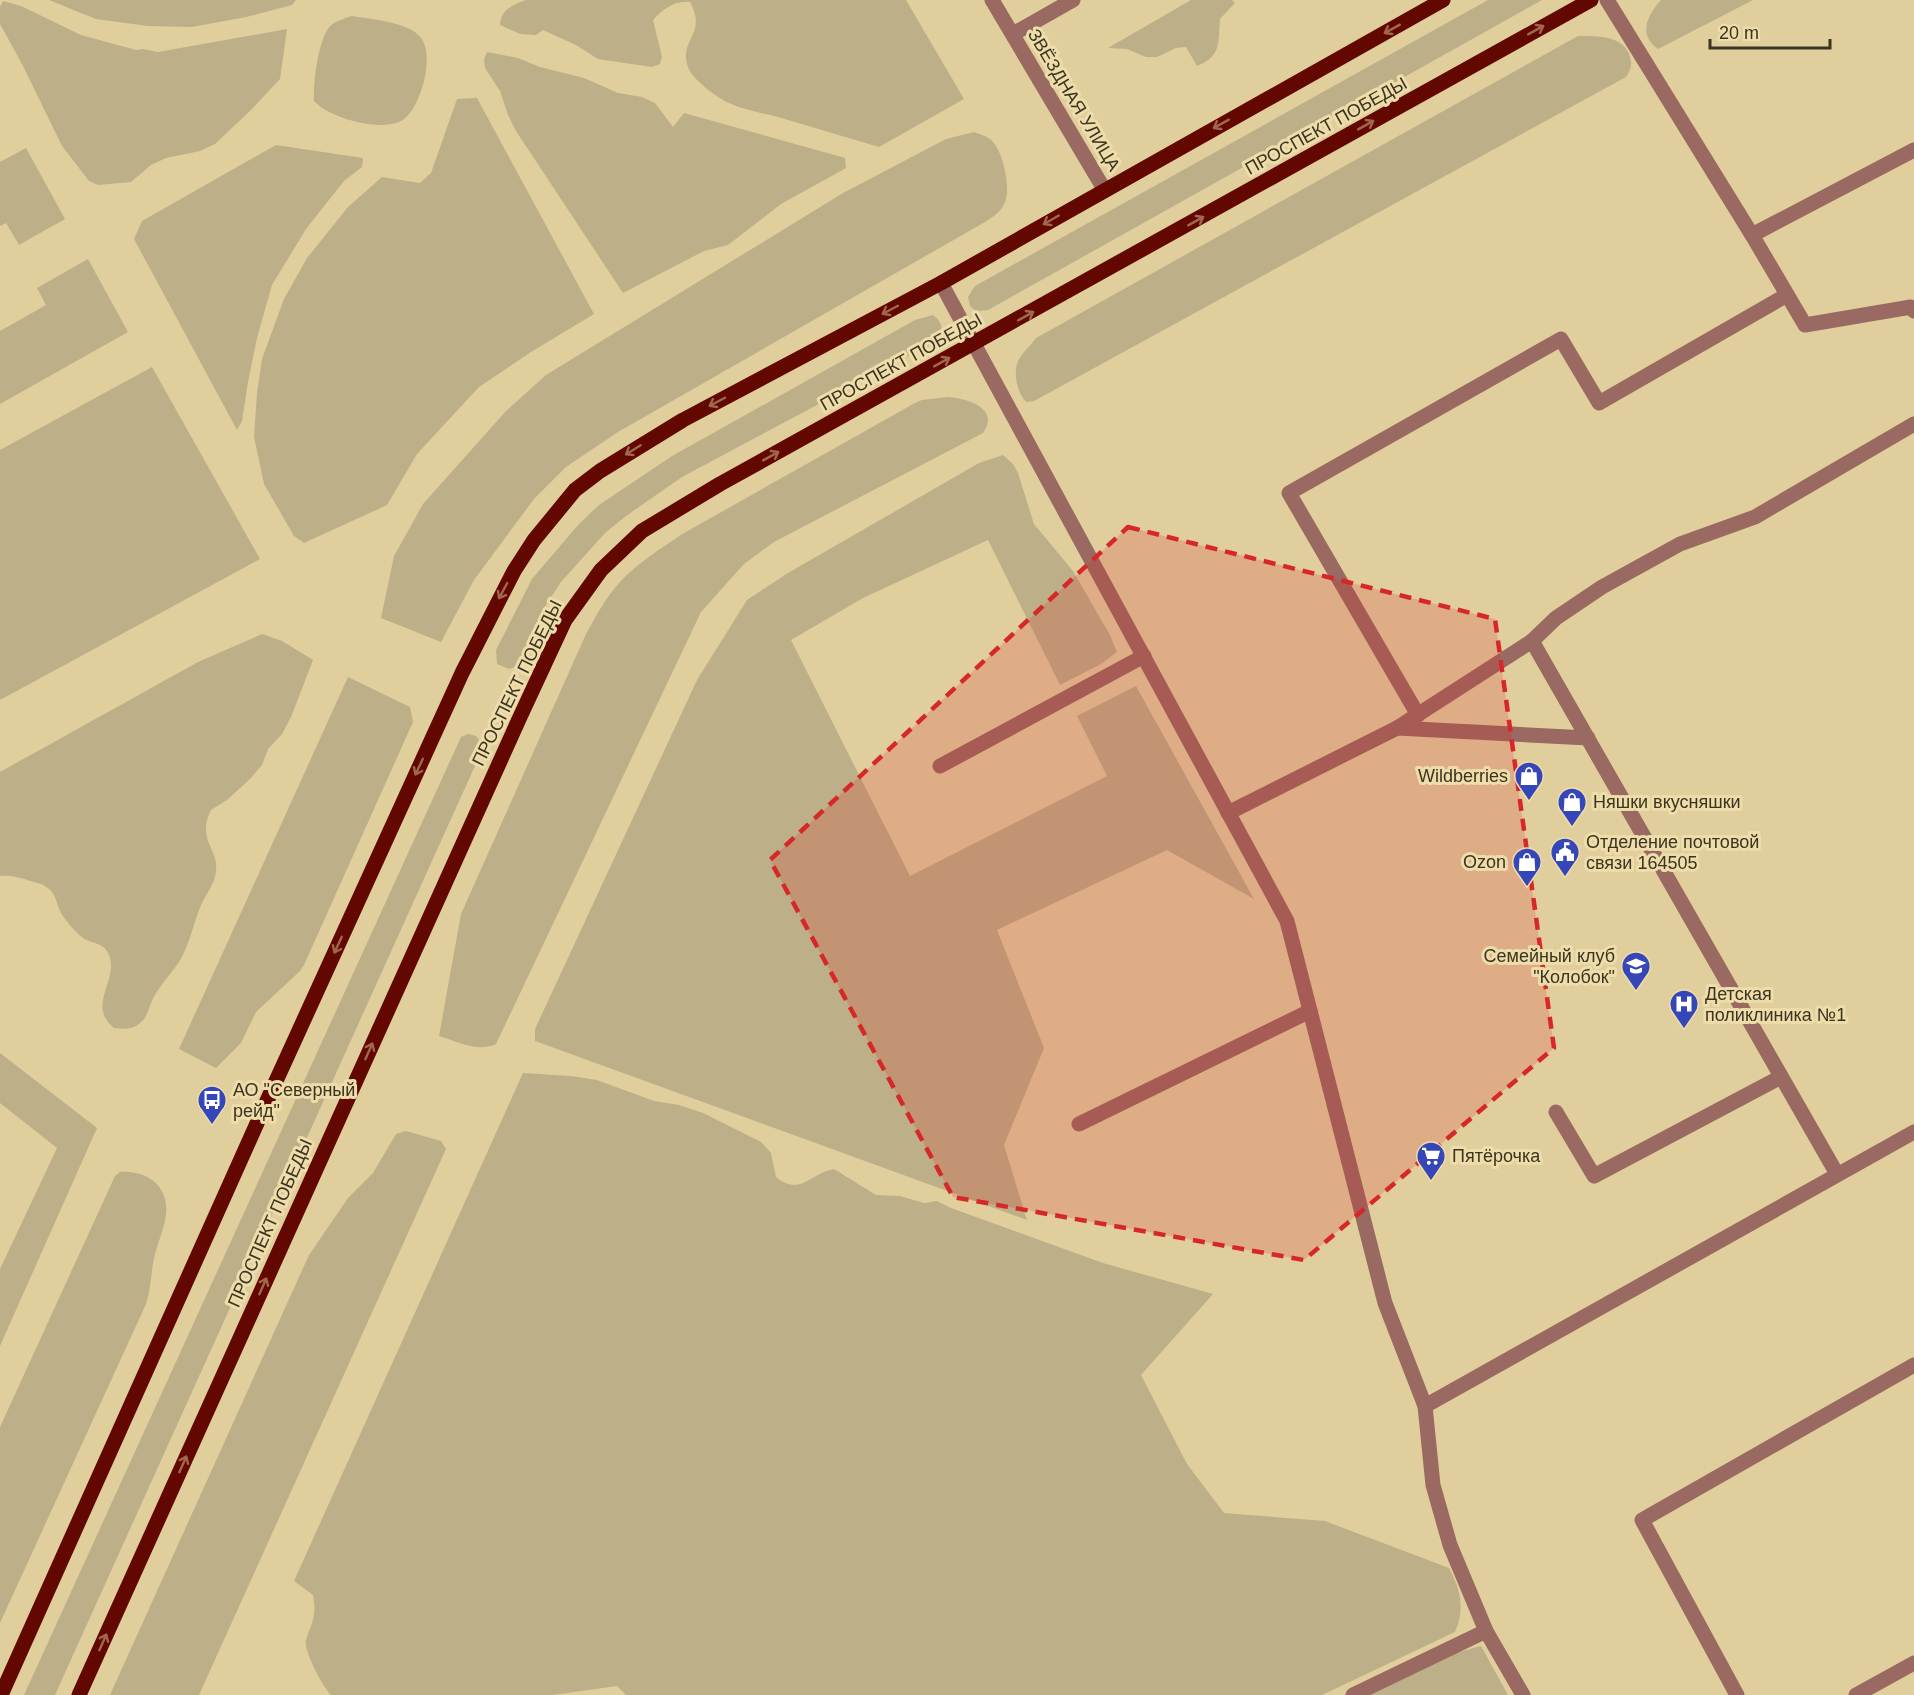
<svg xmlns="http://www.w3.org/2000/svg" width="1914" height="1695" font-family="Helvetica,sans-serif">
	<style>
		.green { fill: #bdaf88 }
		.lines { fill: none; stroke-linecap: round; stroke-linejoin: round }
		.minor { stroke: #9a6961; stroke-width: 15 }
		.major { stroke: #620801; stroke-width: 15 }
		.oneway { stroke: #a1674d }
		.marked { fill: #d62828; fill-opacity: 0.2; stroke: #d62828; stroke-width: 4.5; stroke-dasharray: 12 8; stroke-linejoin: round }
		.labels { text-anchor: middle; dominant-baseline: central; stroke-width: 6; stroke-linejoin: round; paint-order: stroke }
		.street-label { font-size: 18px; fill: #3b3420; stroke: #eedcaa }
		.poi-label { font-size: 18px; fill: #3b3420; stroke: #eedcaa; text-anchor: start }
	</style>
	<rect width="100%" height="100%" fill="#e0cf9d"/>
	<g class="green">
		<polygon points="49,0 296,0 292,5 246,17 192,27 148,26 96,19"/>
		<path d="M526 0H906L964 99 879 147C845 137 812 127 778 117 762 113 744 110 729 103 717 98 692 79 688 67 678 39 708 35 690 2 675 0 663 9 653 20L662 57 660 64 652 67 598 59 576 45 543 30 536 35 520 34 500 25C501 10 512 5 526 0Z"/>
		<path d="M1191 0H1232L1235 3 1220 19C1218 42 1222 56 1197 66L1186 47 1176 48 1157 57H1146L1127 49 1108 48Z"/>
		<polygon points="1488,0 1542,0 988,310 976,311 970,306 968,297 975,286"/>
		<path d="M1661 0H1753L1658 49C1637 34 1648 15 1661 0Z"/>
		<polygon points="3,1 21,6 81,35 136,50 143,49 158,52 287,29 280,79 252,109 215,144 200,151 166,158 151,165 131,182 98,185 89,181 62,146 22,64 0,24 0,7"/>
		<path d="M352 16C370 19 410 22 421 38 435 55 421 107 404 119 384 134 329 118 314 101 313 83 318 40 330 26 336 21 345 18 352 16Z"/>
		<path d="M1578 36C1595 36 1622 35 1629 54 1633 64 1631 69 1626 77L1034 401 1026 402C1017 392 1013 374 1018 361 1022 353 1031 345 1036 338Z"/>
		<polygon points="487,52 518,58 540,67 584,78 618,93 642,97 655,103 673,127 684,113 845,158 846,168 781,204 728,245 704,251 623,293 516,131 508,115 500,91 485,68 484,59"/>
		<polygon points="477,98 594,314 531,352 479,387 417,454 387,505 304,543 294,536 264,484 254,437 257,393 262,359 284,299 307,258 348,207 382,177 420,183 431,173 457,99"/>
		<path d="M974 132C979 134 987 136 991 140 1003 150 1011 188 1005 202 1001 212 994 216 985 222L618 432 566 467 534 499 474 580 441 642 381 618 394 556 423 504 506 411 546 375 843 193 946 139Z"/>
		<polygon points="276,145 363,158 362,167 344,181 306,229 272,285 257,338 248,382 242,421 237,430 134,239 142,221"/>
		<polygon points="26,148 65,219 19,245 6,223 0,226 0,162"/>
		<polygon points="88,259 128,332 0,404 0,331 46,305 37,288"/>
		<path d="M933 315C941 321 943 327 941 337L935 342 682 477 626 516 605 533 561 582 544 608 521 665 509 669 497 664 496 650 532 579 578 525 599 505 672 456 915 320Z"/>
		<polygon points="152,367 260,559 0,700 0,450"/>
		<path d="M947 397C965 398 1001 407 983 433L774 542 744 564 701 612 496 1044C478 1053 456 1041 439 1036L461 914 586 634C596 616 606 597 620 582 638 562 662 548 684 533L915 403 922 400Z"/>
		<polygon points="1003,455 1013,464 1018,473 1034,524 1073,571 1110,635 1117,652 1101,664 1060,685 988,540 863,598 791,640 910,876 1107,776 1077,716 1136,686 1254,899 1167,850 997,930 1044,1048 1004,1145 1027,1220 535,1041 535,1029 697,680 747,600 788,573 979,463"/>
		<path d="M262 634 282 641 313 660 291 717 282 734 268 749 262 765 250 779 227 800 211 810C196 840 219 849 216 871 215 884 206 894 201 905 194 922 190 941 182 957 174 971 163 981 155 995 149 1004 149 1016 140 1023 133 1030 124 1029 114 1028 86 1005 119 981 109 955 104 942 92 944 83 938 75 932 66 921 61 913 56 903 56 892 45 886 40 883 33 882 27 880 19 877 9 875 0 876V772L198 662Z"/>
		<polygon points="348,677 410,707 413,722 304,965 300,971 256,1012 241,1043 216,1068 179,1049"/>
		<polygon points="468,734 476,736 484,746 55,1695 24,1695 461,737"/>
		<polygon points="0,1053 97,1128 0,1346 0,1269 57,1148 0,1103"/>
		<path d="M523 1073 571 1076 597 1080 654 1101 679 1105 703 1113 761 1142 771 1153 776 1177C801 1197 810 1173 834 1169L876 1195 900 1196 924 1203 937 1201 951 1208 1103 1263 1213 1294 1141 1375 1187 1464 1224 1513 1325 1521 1449 1568C1461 1590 1465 1609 1455 1632L1322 1695H626L617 1686 553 1695H331C323 1687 303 1650 306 1640 312 1622 317 1616 313 1595L294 1581Z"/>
		<polygon points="406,1131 441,1141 446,1149 199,1695 110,1695 309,1255 348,1198 373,1173 396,1134"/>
		<path d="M120 1172C150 1170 172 1189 165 1221 162 1234 157 1245 154 1258 151 1273 151 1289 146 1304L0 1623V1427L115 1176Z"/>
		<polygon points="1481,1646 1508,1695 1369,1695 1455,1653"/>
	</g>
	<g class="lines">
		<g class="minor">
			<polyline points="992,0 1104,189"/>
			<polyline points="1607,0 1752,235 1914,150"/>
			<polyline points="1013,34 1073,0"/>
			<polyline points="1752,235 1805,325 1911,307 1914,311"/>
			<polyline points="941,283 1287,921 1385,1303 1425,1406 1433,1485 1450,1545 1486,1631 1523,1695"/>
			<polyline points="1532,641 1556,618 1602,587 1680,544 1755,517 1914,424"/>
			<polyline points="1418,715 1289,493 1561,339 1599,403 1787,295"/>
			<polyline points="1397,728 1588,738"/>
			<polyline points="940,766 1144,656"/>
			<polyline points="1228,813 1397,728 1532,641 1837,1174"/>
			<polyline points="1556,1112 1594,1176 1781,1077"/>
			<polyline points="1079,1124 1310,1011"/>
			<polyline points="1425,1406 1914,1132"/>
			<polyline points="1353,1695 1486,1631"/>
			<polyline points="1737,1695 1642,1520 1914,1365"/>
			<polyline points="1856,1695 1914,1663"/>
		</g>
		<g class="major">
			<polyline points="1,1695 271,1092 462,673 514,571 534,540 575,490 600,471 683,420 941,283 1443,0"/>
			<polyline points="79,1695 520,717 565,620 601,570 642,531 720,484 1591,0"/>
		</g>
	</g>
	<defs><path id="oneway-shaft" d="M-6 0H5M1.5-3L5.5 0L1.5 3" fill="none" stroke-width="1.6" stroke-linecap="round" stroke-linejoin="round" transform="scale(1.5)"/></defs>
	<g class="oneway">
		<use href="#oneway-shaft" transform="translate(1392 29) rotate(151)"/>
		<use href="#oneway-shaft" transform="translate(1536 30) rotate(-29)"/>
		<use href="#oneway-shaft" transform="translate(1221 124) rotate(151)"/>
		<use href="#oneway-shaft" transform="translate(1366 125) rotate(-29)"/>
		<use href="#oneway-shaft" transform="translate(1051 220) rotate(150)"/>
		<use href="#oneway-shaft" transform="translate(1196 221) rotate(-29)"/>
		<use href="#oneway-shaft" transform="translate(890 310) rotate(152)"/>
		<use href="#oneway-shaft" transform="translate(1026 316) rotate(-29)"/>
		<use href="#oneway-shaft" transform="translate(942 362) rotate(-29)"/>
		<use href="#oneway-shaft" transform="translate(717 402) rotate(152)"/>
		<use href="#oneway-shaft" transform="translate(633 450) rotate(148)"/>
		<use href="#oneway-shaft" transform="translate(771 456) rotate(-29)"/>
		<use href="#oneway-shaft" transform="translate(503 591) rotate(118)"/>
		<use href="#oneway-shaft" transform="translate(419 767) rotate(115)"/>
		<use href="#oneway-shaft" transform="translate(338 945) rotate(115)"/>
		<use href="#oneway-shaft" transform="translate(369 1051) rotate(-66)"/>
		<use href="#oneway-shaft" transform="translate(263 1286) rotate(-66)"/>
		<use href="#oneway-shaft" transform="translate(183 1464) rotate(-66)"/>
		<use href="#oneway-shaft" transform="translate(103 1642) rotate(-66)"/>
	</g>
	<path class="marked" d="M1128 527 1495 619 1554 1048 1304 1260 953 1197 770 860Z"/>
	<defs>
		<g id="shop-pin" transform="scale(1.5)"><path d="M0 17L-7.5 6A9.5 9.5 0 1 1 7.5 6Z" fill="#3446b8" stroke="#eedcaa"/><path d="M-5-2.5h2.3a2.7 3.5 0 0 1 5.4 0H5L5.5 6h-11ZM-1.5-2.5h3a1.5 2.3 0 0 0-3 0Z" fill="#fff"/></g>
		<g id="civic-pin" transform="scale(1.5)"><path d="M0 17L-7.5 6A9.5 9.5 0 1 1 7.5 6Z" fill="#3446b8" stroke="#eedcaa"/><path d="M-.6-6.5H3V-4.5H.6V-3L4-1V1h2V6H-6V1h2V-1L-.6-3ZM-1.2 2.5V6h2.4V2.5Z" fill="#fff"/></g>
		<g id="school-pin" transform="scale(1.5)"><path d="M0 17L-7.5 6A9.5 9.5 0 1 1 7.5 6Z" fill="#3446b8" stroke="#eedcaa"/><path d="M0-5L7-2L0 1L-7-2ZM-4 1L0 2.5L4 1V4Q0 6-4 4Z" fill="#fff"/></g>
		<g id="hospital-pin" transform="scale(1.5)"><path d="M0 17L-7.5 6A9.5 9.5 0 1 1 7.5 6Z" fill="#3446b8" stroke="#eedcaa"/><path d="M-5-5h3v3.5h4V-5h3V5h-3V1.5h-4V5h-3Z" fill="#fff"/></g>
		<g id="bus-pin" transform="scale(1.5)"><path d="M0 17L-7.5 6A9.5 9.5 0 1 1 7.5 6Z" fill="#3446b8" stroke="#eedcaa"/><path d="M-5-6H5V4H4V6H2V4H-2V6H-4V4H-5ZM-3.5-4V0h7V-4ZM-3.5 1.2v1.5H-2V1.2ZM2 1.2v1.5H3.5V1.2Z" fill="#fff"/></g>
		<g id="supermarket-pin" transform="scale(1.5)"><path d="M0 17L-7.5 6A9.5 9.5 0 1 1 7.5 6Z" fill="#3446b8" stroke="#eedcaa"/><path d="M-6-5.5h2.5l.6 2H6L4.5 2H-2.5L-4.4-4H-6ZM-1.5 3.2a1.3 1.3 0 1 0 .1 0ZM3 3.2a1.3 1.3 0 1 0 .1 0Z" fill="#fff"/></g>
	</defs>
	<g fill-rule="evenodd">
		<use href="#shop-pin" x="1529" y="776"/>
		<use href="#shop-pin" x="1572" y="802"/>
		<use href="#civic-pin" x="1565" y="852"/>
		<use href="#shop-pin" x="1527" y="862"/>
		<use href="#school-pin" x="1636" y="966"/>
		<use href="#hospital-pin" x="1684" y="1004"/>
		<use href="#bus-pin" x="212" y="1100"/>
		<use href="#supermarket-pin" x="1431" y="1156"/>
	</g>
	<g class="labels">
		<g class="street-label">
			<text transform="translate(1074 100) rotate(59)">ЗВЁЗДНАЯ УЛИЦА</text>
			<text transform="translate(1326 126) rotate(-29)">ПРОСПЕКТ ПОБЕДЫ</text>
			<text transform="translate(901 362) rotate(-29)">ПРОСПЕКТ ПОБЕДЫ</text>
			<text transform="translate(517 683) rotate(-64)">ПРОСПЕКТ ПОБЕДЫ</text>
			<text transform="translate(270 1223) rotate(-66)">ПРОСПЕКТ ПОБЕДЫ</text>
		</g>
		<g class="poi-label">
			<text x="1508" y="776" text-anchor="end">Wildberries</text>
			<text x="1593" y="802">Няшки вкусняшки</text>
			<text x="1586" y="842">Отделение почтовой<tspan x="1586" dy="21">связи 164505</tspan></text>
			<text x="1506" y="862" text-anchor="end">Ozon</text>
			<text x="1615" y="956" text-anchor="end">Семейный клуб<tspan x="1615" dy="21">"Колобок"</tspan></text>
			<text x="1705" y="994">Детская<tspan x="1705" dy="21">поликлиника №1</tspan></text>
			<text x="233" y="1090">АО "Северный<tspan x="233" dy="21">рейд"</tspan></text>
			<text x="1452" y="1156">Пятёрочка</text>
		</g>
	</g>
	<path d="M1710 39v9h120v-9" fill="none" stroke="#3b3420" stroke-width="3"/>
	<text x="1719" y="39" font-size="18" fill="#3b3420" stroke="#eedcaa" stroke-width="4.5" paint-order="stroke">20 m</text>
</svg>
